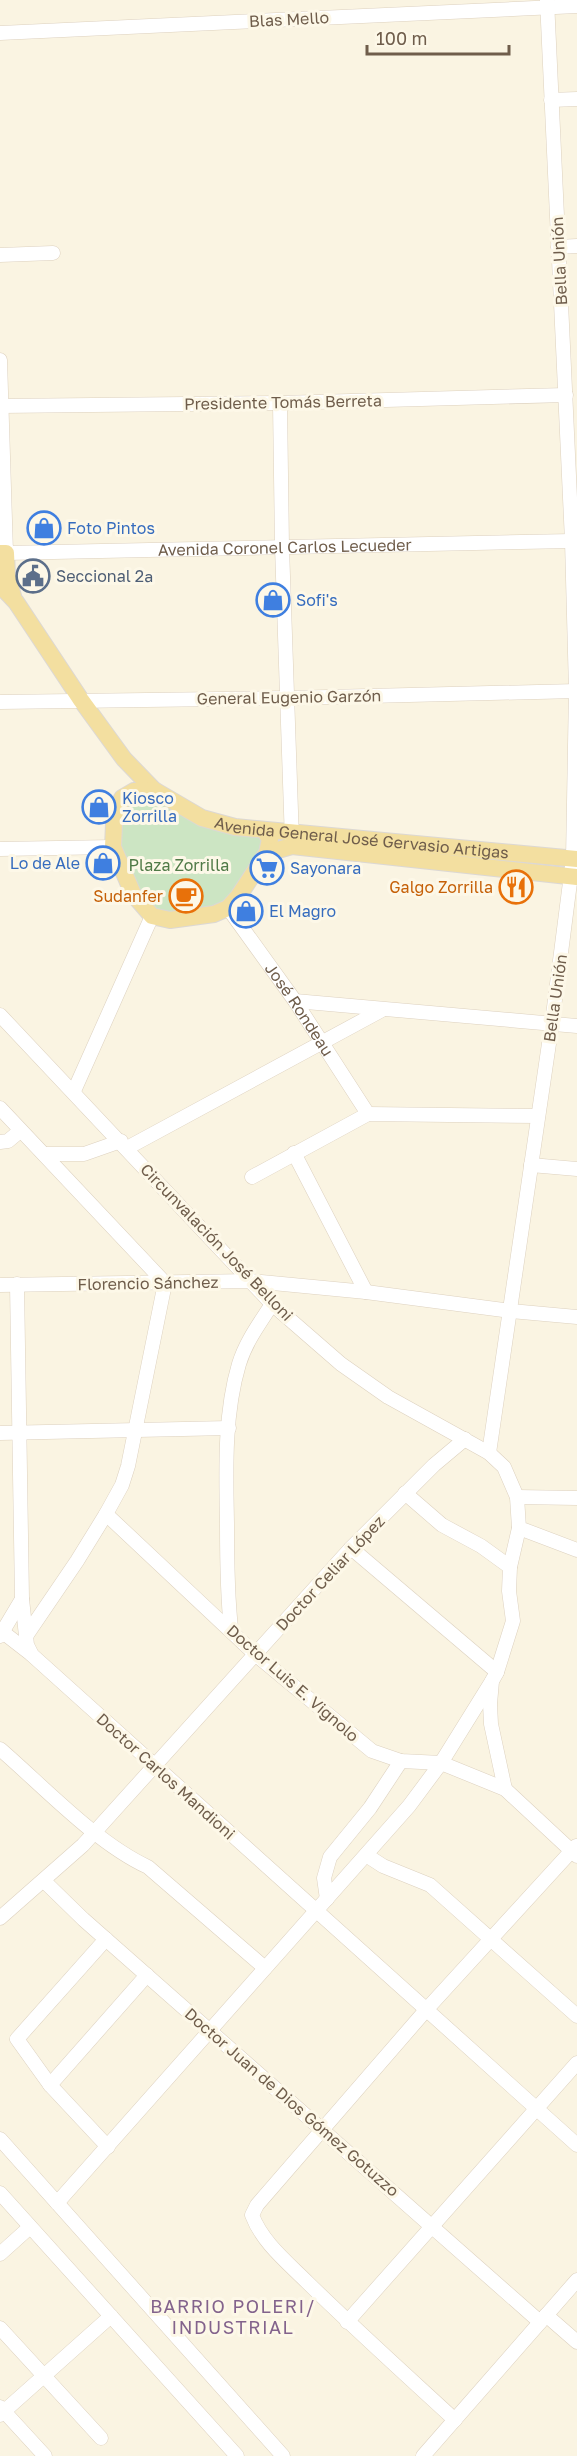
<svg xmlns="http://www.w3.org/2000/svg" width="577" height="2456" font-family="'Golos Text',sans-serif">
	<style>
		.green { fill: #cce5c3 }
		.lines { fill: none; stroke-linecap: round; stroke-linejoin: round }
		.minor-casing { stroke: #ddd1bf; stroke-width: 15 }
		.major-casing { stroke: #dcd8d4; stroke-width: 18 }
		.minor { stroke: #fff; stroke-width: 14 }
		.major { stroke: #f3dfa0; stroke-width: 16 }
		.labels { text-anchor: middle; dominant-baseline: central; stroke-width: 6; stroke-linejoin: round; paint-order: stroke }
		.street-label { font-size: 16px; fill: #6f5d4b; stroke: #fdf8e8 }
		.shop-label { font-size: 16px; fill: #366cbe; stroke: #fdf8e8; text-anchor: start }
		.service-label { font-size: 16px; fill: #4e5e75; stroke: #fdf8e8; text-anchor: start }
		.park-label { font-size: 16px; fill: #507a47; stroke: #fdf8e8 }
		.food-label { font-size: 16px; fill: #c56008; stroke: #fdf8e8; text-anchor: end }
		.neighbourhood-label { font-size: 18px; letter-spacing: 1.5px; fill: #83638c; stroke: #fdf8e8 }
	</style>
	<rect width="100%" height="100%" fill="#faf4e2"/>
	<polygon class="green" points="141,794 262,834 266,840 227,900 213,907 165,913 147,905 120,854 118,836 128,804"/>
	<g class="lines">
		<g class="minor-casing">
			<g id="minor">
				<polyline points="0,33 577,6"/>
				<polyline points="551,100 577,99"/>
				<polyline points="558,247 577,246"/>
				<polyline points="0,255 53,253"/>
				<path id="s1" d="M0 360 6 553 572 541"/>
				<polyline points="280,403 282,547 292,841"/>
				<polyline points="0,406 280,403 566,395"/>
				<polyline points="0,702 288,698 577,691"/>
				<polyline points="0,849 113,847"/>
				<path id="s2" d="M228 908 295 1001 368 1114"/>
				<polyline points="295,1001 577,1026"/>
				<polyline points="0,1015 272,1304 341,1364 388,1397 489,1453 504,1467 517,1497 519,1528 577,1550"/>
				<polyline points="74,1091 152,916"/>
				<polyline points="0,1108 165,1283"/>
				<polyline points="0,1142 8,1141 20,1131"/>
				<polyline points="127,1148 382,1010"/>
				<polyline points="294,1153 366,1292"/>
				<polyline points="44,1154 84,1154 121,1141"/>
				<polyline points="531,1165 577,1169"/>
				<polyline points="252,1177 368,1114 538,1116"/>
				<polyline points="165,1283 128,1466 122,1485 106,1514 255,1654 372,1751 401,1761 441,1763 505,1789 577,1856"/>
				<polyline points="17,1284 22,1599 27,1645 32,1655 577,2145"/>
				<polyline points="0,1285 251,1281 366,1292 511,1311 577,1317"/>
				<polyline points="0,1433 229,1428"/>
				<polyline points="489,1453 552,1023 573,859 576,690 572,541 547,0"/>
				<polyline points="405,1493 442,1525 481,1546 510,1567"/>
				<polyline points="517,1497 577,1498"/>
				<polyline points="351,1548 497,1672"/>
				<path d="M231 1628C227 1593 227 1558 227 1523 226 1471 224 1414 239 1364 246 1341 260 1323 272 1304"/>
				<polyline points="0,1630 31,1654"/>
				<polyline points="0,1636 22,1599"/>
				<polyline points="26,1636 77,1561 106,1514"/>
				<path d="M0 1749C44 1787 96 1843 148 1867L265 1968"/>
				<polyline points="505,1789 491,1724 490,1704 492,1681 497,1672 513,1621 509,1591 510,1567 519,1528"/>
				<polyline points="366,1855 383,1866 430,1885 577,2016"/>
				<polyline points="44,1881 83,1919 540,2322"/>
				<polyline points="327,1899 324,1878 330,1857 370,1808 401,1761"/>
				<polyline points="0,1918 83,1845 351,1548 434,1465 465,1439"/>
				<polyline points="106,1939 17,2039 50,2085 108,2147"/>
				<polyline points="50,2085 147,1975"/>
				<polyline points="0,2139 283,2456"/>
				<polyline points="0,2193 237,2456"/>
				<polyline points="57,2203 409,1806 441,1763 492,1681"/>
				<polyline points="0,2254 30,2227"/>
				<polyline points="546,2315 577,2342"/>
				<polyline points="347,2322 577,2063"/>
				<polyline points="0,2328 101,2438"/>
				<polyline points="0,2407 45,2456"/>
				<polyline points="0,2415 111,2316"/>
				<path d="M455 2420C405 2374 355 2329 307 2282 287 2262 262 2242 252 2215L257 2205 426 2010 576 1846"/>
				<polyline points="423,2456 577,2280"/>
			</g>
		</g>
		<g class="major-casing">
			<g id="major">
				<polyline points="0,553 6,553 7,575 13,596"/>
				<path id="s3" d="M0 585 16 602 81 700 124 759 154 790 202 818 235 827 577 859"/>
				<polyline points="154,790 134,791 122,798 114,824 113,847 133,894 152,916 170,920 214,914 228,908 238,897 267,853 270,839 264,830"/>
				<polyline points="267,853 292,846 577,877"/>
			</g>
		</g>
		<use href="#minor" class="minor"/>
		<use href="#major" class="major"/>
	</g>
	<defs>
		<g id="shop-ring" transform="scale(1.725)"><circle r="9.5" fill="#fdf8e8" stroke="#3f7fe0" stroke-width="1.5"/><path d="M-5-2.5h2.3a2.7 3.5 0 0 1 5.4 0H5L5.5 6h-11ZM-1.5-2.5h3a1.5 2.3 0 0 0-3 0Z" fill="#3f7fe0"/></g>
		<g id="civic-ring" transform="scale(1.725)"><circle r="9.5" fill="#fdf8e8" stroke="#5c6f8a" stroke-width="1.5"/><path d="M-.6-6.5H3V-4.5H.6V-3L4-1V1h2V6H-6V1h2V-1L-.6-3ZM-1.2 2.5V6h2.4V2.5Z" fill="#5c6f8a"/></g>
		<g id="supermarket-ring" transform="scale(1.725)"><circle r="9.5" fill="#fdf8e8" stroke="#3f7fe0" stroke-width="1.5"/><path d="M-6-5.5h2.5l.6 2H6L4.5 2H-2.5L-4.4-4H-6ZM-1.5 3.2a1.3 1.3 0 1 0 .1 0ZM3 3.2a1.3 1.3 0 1 0 .1 0Z" fill="#3f7fe0"/></g>
		<g id="restaurant-ring" transform="scale(1.725)"><circle r="9.5" fill="#fdf8e8" stroke="#e8710a" stroke-width="1.5"/><path d="M-5-6h1v4h1v-4h1v4h1v-4h1v5L-1.5 .5V6h-2V.5L-5-1ZM5-6V6H3V1.5H1.5Q1.5-4 5-6Z" fill="#e8710a"/></g>
		<g id="cafe-ring" transform="scale(1.725)"><circle r="9.5" fill="#fdf8e8" stroke="#e8710a" stroke-width="1.5"/><path d="M-5.5-4.5H6V0H3Q3 3.5 0 3.5H-2.5Q-5.5 3.5-5.5 0ZM3-3.2v2h1.7v-2ZM-6 4.5H4V6H-6Z" fill="#e8710a"/></g>
	</defs>
	<g fill-rule="evenodd">
		<use href="#shop-ring" x="44" y="528"/>
		<use href="#civic-ring" x="33" y="576"/>
		<use href="#shop-ring" x="273" y="600"/>
		<use href="#shop-ring" x="99" y="807"/>
		<use href="#shop-ring" x="103" y="863"/>
		<use href="#supermarket-ring" x="267" y="868"/>
		<use href="#restaurant-ring" x="516" y="887"/>
		<use href="#cafe-ring" x="186" y="896"/>
		<use href="#shop-ring" x="246" y="911"/>
	</g>
	<g class="labels">
		<g class="street-label">
			<text transform="translate(289 19) rotate(-3)">Blas Mello</text>
			<text transform="translate(559 261) rotate(-93)">Bella Unión</text>
			<text transform="translate(283 402) rotate(-1)">Presidente Tomás Berreta</text>
			<text stroke="none"><textPath href="#s1" startOffset="472">Avenida Coronel Carlos Lecueder</textPath></text>
			<text transform="translate(289 697) rotate(-1)">General Eugenio Garzón</text>
			<text stroke="none"><textPath href="#s3" startOffset="474">Avenida General José Gervasio Artigas</textPath></text>
			<text transform="translate(555 998) rotate(-82)">Bella Unión</text>
			<text stroke="none"><textPath href="#s2" startOffset="124">José Rondeau</textPath></text>
			<text transform="translate(217 1242) rotate(46)">Circunvalación José Belloni</text>
			<text transform="translate(148 1283) rotate(-1)">Florencio Sánchez</text>
			<text transform="translate(330 1573) rotate(-47)">Doctor Celiar López</text>
			<text transform="translate(293 1683) rotate(41)">Doctor Luis E. Vignolo</text>
			<text transform="translate(166 1776) rotate(42)">Doctor Carlos Mandioni</text>
			<text transform="translate(292 2102) rotate(41)">Doctor Juan de Dios Gómez Gotuzzo</text>
		</g>
		<g class="shop-label">
			<text x="67" y="528">Foto Pintos</text>
			<text x="296" y="600">Sofi's</text>
			<text x="122" y="798">Kiosco<tspan x="122" dy="18">Zorrilla</tspan></text>
			<text x="80" y="863" text-anchor="end">Lo de Ale</text>
			<text x="290" y="868">Sayonara</text>
			<text x="269" y="911">El Magro</text>
		</g>
		<g class="service-label">
			<text x="56" y="576">Seccional 2ª</text>
		</g>
		<g class="park-label">
			<text x="179" y="865">Plaza Zorrilla</text>
		</g>
		<g class="food-label">
			<text x="493" y="887">Galgo Zorrilla</text>
			<text x="163" y="896">Sudanfer</text>
		</g>
		<g class="neighbourhood-label">
			<text x="233" y="2306">BARRIO POLERI/<tspan x="233" dy="21">INDUSTRIAL</tspan></text>
		</g>
	</g>
	<path d="M367 45v9h142v-9" fill="none" stroke="#6f5d4b" stroke-width="3"/>
	<text x="376" y="45" font-size="18" fill="#6f5d4b" stroke="#fdf8e8" stroke-width="4.5" paint-order="stroke">100 m</text>
</svg>
